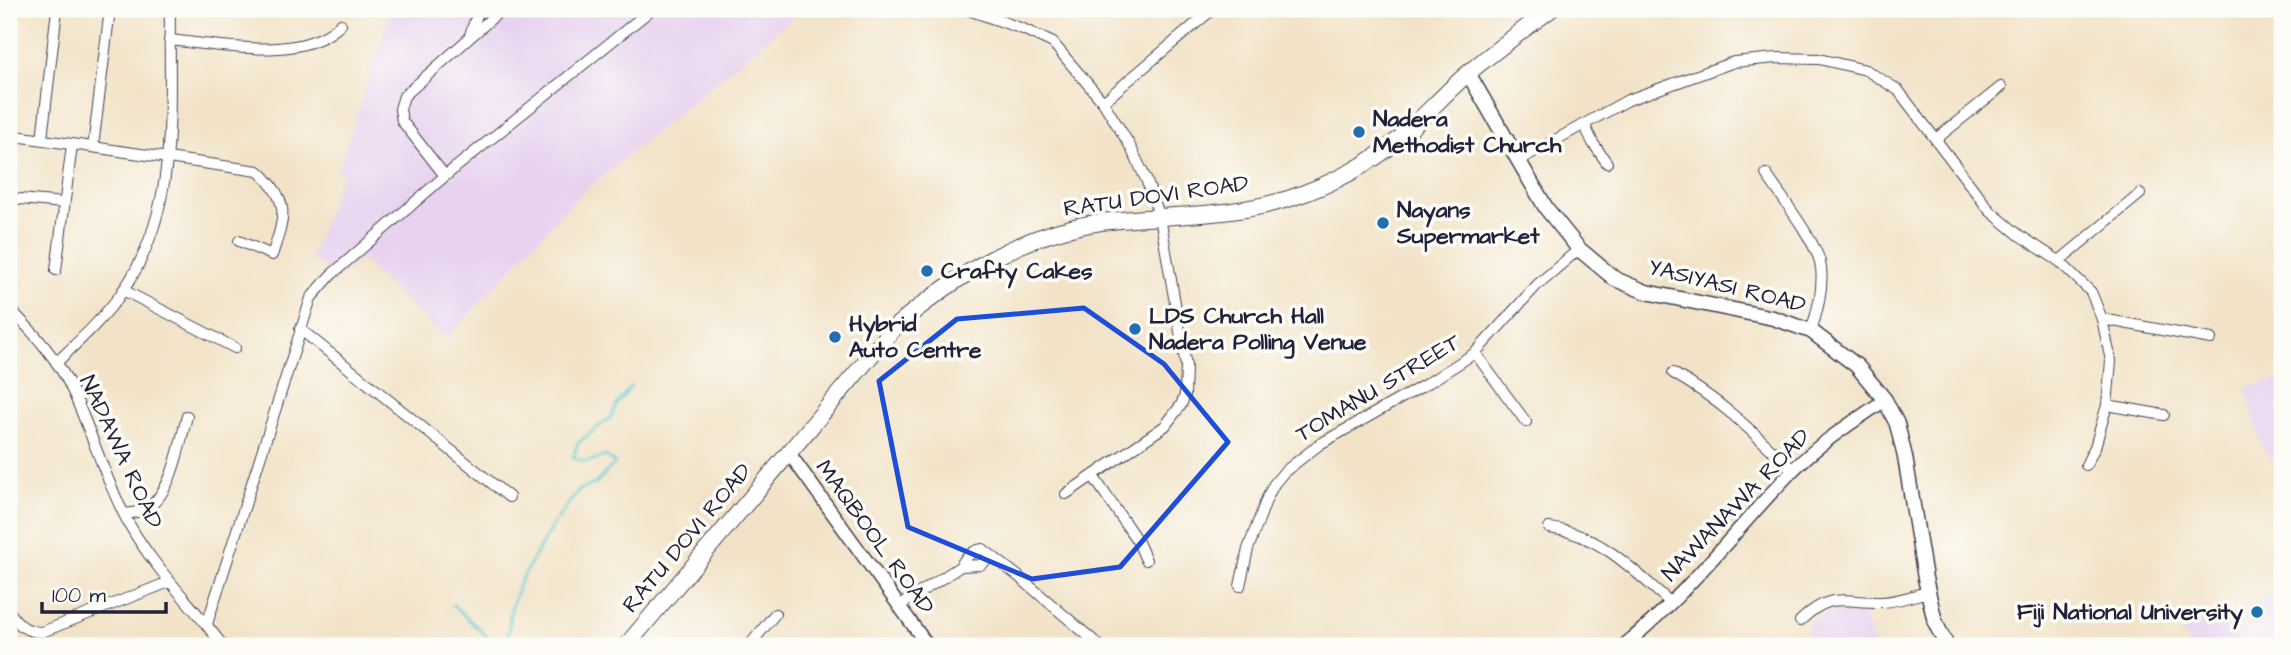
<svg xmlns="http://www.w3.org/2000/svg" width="2291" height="655" font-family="'Architects Daughter',sans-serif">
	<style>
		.built { fill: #e7d2ef }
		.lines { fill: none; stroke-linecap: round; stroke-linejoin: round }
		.stream { stroke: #5ccad0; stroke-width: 2.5 }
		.minor-casing { stroke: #413f50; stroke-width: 12 }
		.tertiary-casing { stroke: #413f50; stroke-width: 15 }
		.secondary-casing { stroke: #413f50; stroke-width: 17 }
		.primary-casing { stroke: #413f50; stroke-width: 18 }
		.minor { stroke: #fff; stroke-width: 10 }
		.tertiary { stroke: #fff; stroke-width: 12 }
		.secondary { stroke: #fff; stroke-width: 14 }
		.primary { stroke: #fff; stroke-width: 16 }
		.marked { fill: none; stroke: #1d4ed8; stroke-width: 5; stroke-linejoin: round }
		.poi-dot { fill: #1f6fb2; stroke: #fdfcf7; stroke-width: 2.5 }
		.labels { text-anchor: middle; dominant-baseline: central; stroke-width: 7; stroke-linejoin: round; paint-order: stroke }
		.poi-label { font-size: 23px; font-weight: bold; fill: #22223b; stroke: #fdfcf7; text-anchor: start }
		.street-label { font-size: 23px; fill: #22223b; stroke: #fdfcf7 }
	</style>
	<rect width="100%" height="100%" fill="#fdfcf7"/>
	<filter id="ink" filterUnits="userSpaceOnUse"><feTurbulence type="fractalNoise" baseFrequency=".0143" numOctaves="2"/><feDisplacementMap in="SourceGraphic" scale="14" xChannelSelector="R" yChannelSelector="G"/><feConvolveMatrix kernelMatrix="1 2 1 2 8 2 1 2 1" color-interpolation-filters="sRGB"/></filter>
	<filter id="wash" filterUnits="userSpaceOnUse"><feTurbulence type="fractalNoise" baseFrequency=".00686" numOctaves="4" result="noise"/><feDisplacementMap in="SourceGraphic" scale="28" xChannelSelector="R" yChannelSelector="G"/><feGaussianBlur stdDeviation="1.57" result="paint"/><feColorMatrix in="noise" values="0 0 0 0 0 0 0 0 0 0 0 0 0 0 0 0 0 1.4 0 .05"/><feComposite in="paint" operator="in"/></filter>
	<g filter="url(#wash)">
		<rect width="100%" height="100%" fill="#f2e3c8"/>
		<g class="built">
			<polygon points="391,9 803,9 575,199 446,339 361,259 341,276 310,260 342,173 338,172"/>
			<polygon points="2282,379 2282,475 2262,447 2246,388"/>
			<polygon points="2282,593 2282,646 2189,646 2181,630"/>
			<polygon points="1826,612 1863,614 1875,646 1806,646 1808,623"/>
		</g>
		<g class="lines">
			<g class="stream">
				<polyline points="452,604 497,646"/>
				<polyline points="507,646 510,613 519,584 552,526 578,491 596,483 615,463 606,456 586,462 573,458 578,443 611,417 617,404 631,386"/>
			</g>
		</g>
	</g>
	<g filter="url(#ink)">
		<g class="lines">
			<g class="minor-casing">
				<g id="minor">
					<polyline points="966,9 1023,29 1053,43 1103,102 1129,144 1146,179 1160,217 1186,366 1185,395 1181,405 1165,426 1066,494"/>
					<polyline points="470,35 479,9"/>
					<path d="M169 40C219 45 304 63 341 24"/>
					<polyline points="1103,102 1213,9"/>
					<polyline points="1584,124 1593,143 1607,163"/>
					<path d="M9 135 258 171C291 201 285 217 272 255L239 241"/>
					<polyline points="42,139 57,9"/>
					<polyline points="1936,139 2001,87"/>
					<polyline points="93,147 110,9"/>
					<polyline points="1519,160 1628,100 1734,62 1776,58 1819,59 1866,70 1898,90 1990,211 2019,235 2059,261 2091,292 2102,319 2111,361 2107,405 2095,447 2086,465"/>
					<path d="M1766 174C1780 195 1814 239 1820 262 1825 284 1818 310 1811 331"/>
					<polyline points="445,176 402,121 400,109 404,96 502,9"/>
					<polyline points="9,198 64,203"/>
					<polyline points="2059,261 2140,194"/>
					<polyline points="56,270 72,145"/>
					<polyline points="123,290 235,348"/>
					<path d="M9 308C34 333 59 360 73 392 93 436 106 482 129 524 155 570 193 605 223 646"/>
					<polyline points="2102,319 2211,339"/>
					<polyline points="300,329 509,497"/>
					<polyline points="1475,353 1526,422"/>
					<path d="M57 362C80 340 104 318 123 291 181 206 168 106 170 9"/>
					<path d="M1673 373C1722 401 1753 432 1793 470"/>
					<polyline points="2107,405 2164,415"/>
					<polyline points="1093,476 1138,542 1146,560"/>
					<path d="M124 514C133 513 142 512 150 506 173 489 180 443 187 416"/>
					<path d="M1549 528C1601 534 1634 571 1671 603"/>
					<polyline points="961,566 980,565 992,556"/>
					<polyline points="1240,586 1248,549 1267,498 1274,484 1284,472 1320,444 1428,383 1475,353 1537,285 1579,249"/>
					<path d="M899 606 961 566C965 557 973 550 983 549L1018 576 1100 646"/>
					<path d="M9 611C18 625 26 632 42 632L169 582"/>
					<path d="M1800 621C1832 590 1844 603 1883 602 1898 601 1913 596 1927 592"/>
					<polyline points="207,624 311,298 331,275 445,176 652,9"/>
					<polyline points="749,646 775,614"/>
				</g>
			</g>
			<g class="tertiary-casing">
				<g id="tertiary">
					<polyline points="789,453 928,646"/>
					<path d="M1623 646C1686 596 1735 530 1791 472 1819 443 1853 422 1885 400"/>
				</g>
			</g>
			<g class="secondary-casing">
				<polyline id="secondary" points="1468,73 1546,208 1579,249 1615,279 1646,292 1773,318 1811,331 1857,366 1885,400 1897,424 1905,457 1925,578 1935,622 1947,646"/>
			</g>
			<g class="primary-casing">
				<path id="primary" d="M626 646 895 327C955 276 1022 233 1101 222 1164 214 1230 218 1291 198 1329 185 1367 166 1398 140 1422 119 1443 95 1467 74 1494 51 1523 30 1551 9"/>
			</g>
			<use href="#minor" class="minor"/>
			<use href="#tertiary" class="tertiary"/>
			<use href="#secondary" class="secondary"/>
			<use href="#primary" class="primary"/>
		</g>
	</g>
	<path class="marked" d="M1084 308 1164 364 1228 442 1120 567 1032 579 908 527 879 381 957 319Z"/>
	<g class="poi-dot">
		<circle cx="1359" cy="132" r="7"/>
		<circle cx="1383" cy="223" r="7"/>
		<circle cx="927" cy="271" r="7"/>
		<circle cx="1135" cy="329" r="7"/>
		<circle cx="835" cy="337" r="7"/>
		<circle cx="2257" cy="612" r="7"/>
	</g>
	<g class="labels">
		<g class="poi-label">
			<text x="1373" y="119">Nadera<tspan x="1373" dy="26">Methodist Church</tspan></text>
			<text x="1397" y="210">Nayans<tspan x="1397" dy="26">Supermarket</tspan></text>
			<text x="941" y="271">Crafty Cakes</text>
			<text x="1149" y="316">LDS Church Hall<tspan x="1149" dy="26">Nadera Polling Venue</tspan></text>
			<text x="849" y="324">Hybrid<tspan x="849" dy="26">Auto Centre</tspan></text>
			<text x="2243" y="612" text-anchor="end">Fiji National University</text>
		</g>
		<g class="street-label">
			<text transform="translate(1156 196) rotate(-8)">RATU DOVI ROAD</text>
			<text transform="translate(1727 286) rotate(14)">YASIYASI ROAD</text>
			<text transform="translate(1378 388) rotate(-31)">TOMANU STREET</text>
			<text transform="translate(121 452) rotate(65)">NADAWA ROAD</text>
			<text transform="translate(1736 505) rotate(-46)">NAWANAWA ROAD</text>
			<text transform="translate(875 537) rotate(54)">MAQBOOL ROAD</text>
			<text transform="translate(687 538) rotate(-50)">RATU DOVI ROAD</text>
		</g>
	</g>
	<rect width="2291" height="655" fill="none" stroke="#fdfcf7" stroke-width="35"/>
	<path d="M42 602v10h124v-10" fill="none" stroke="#22223b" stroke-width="3.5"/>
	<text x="52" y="602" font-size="21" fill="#22223b" stroke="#fdfcf7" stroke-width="5" paint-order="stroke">100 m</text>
</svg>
